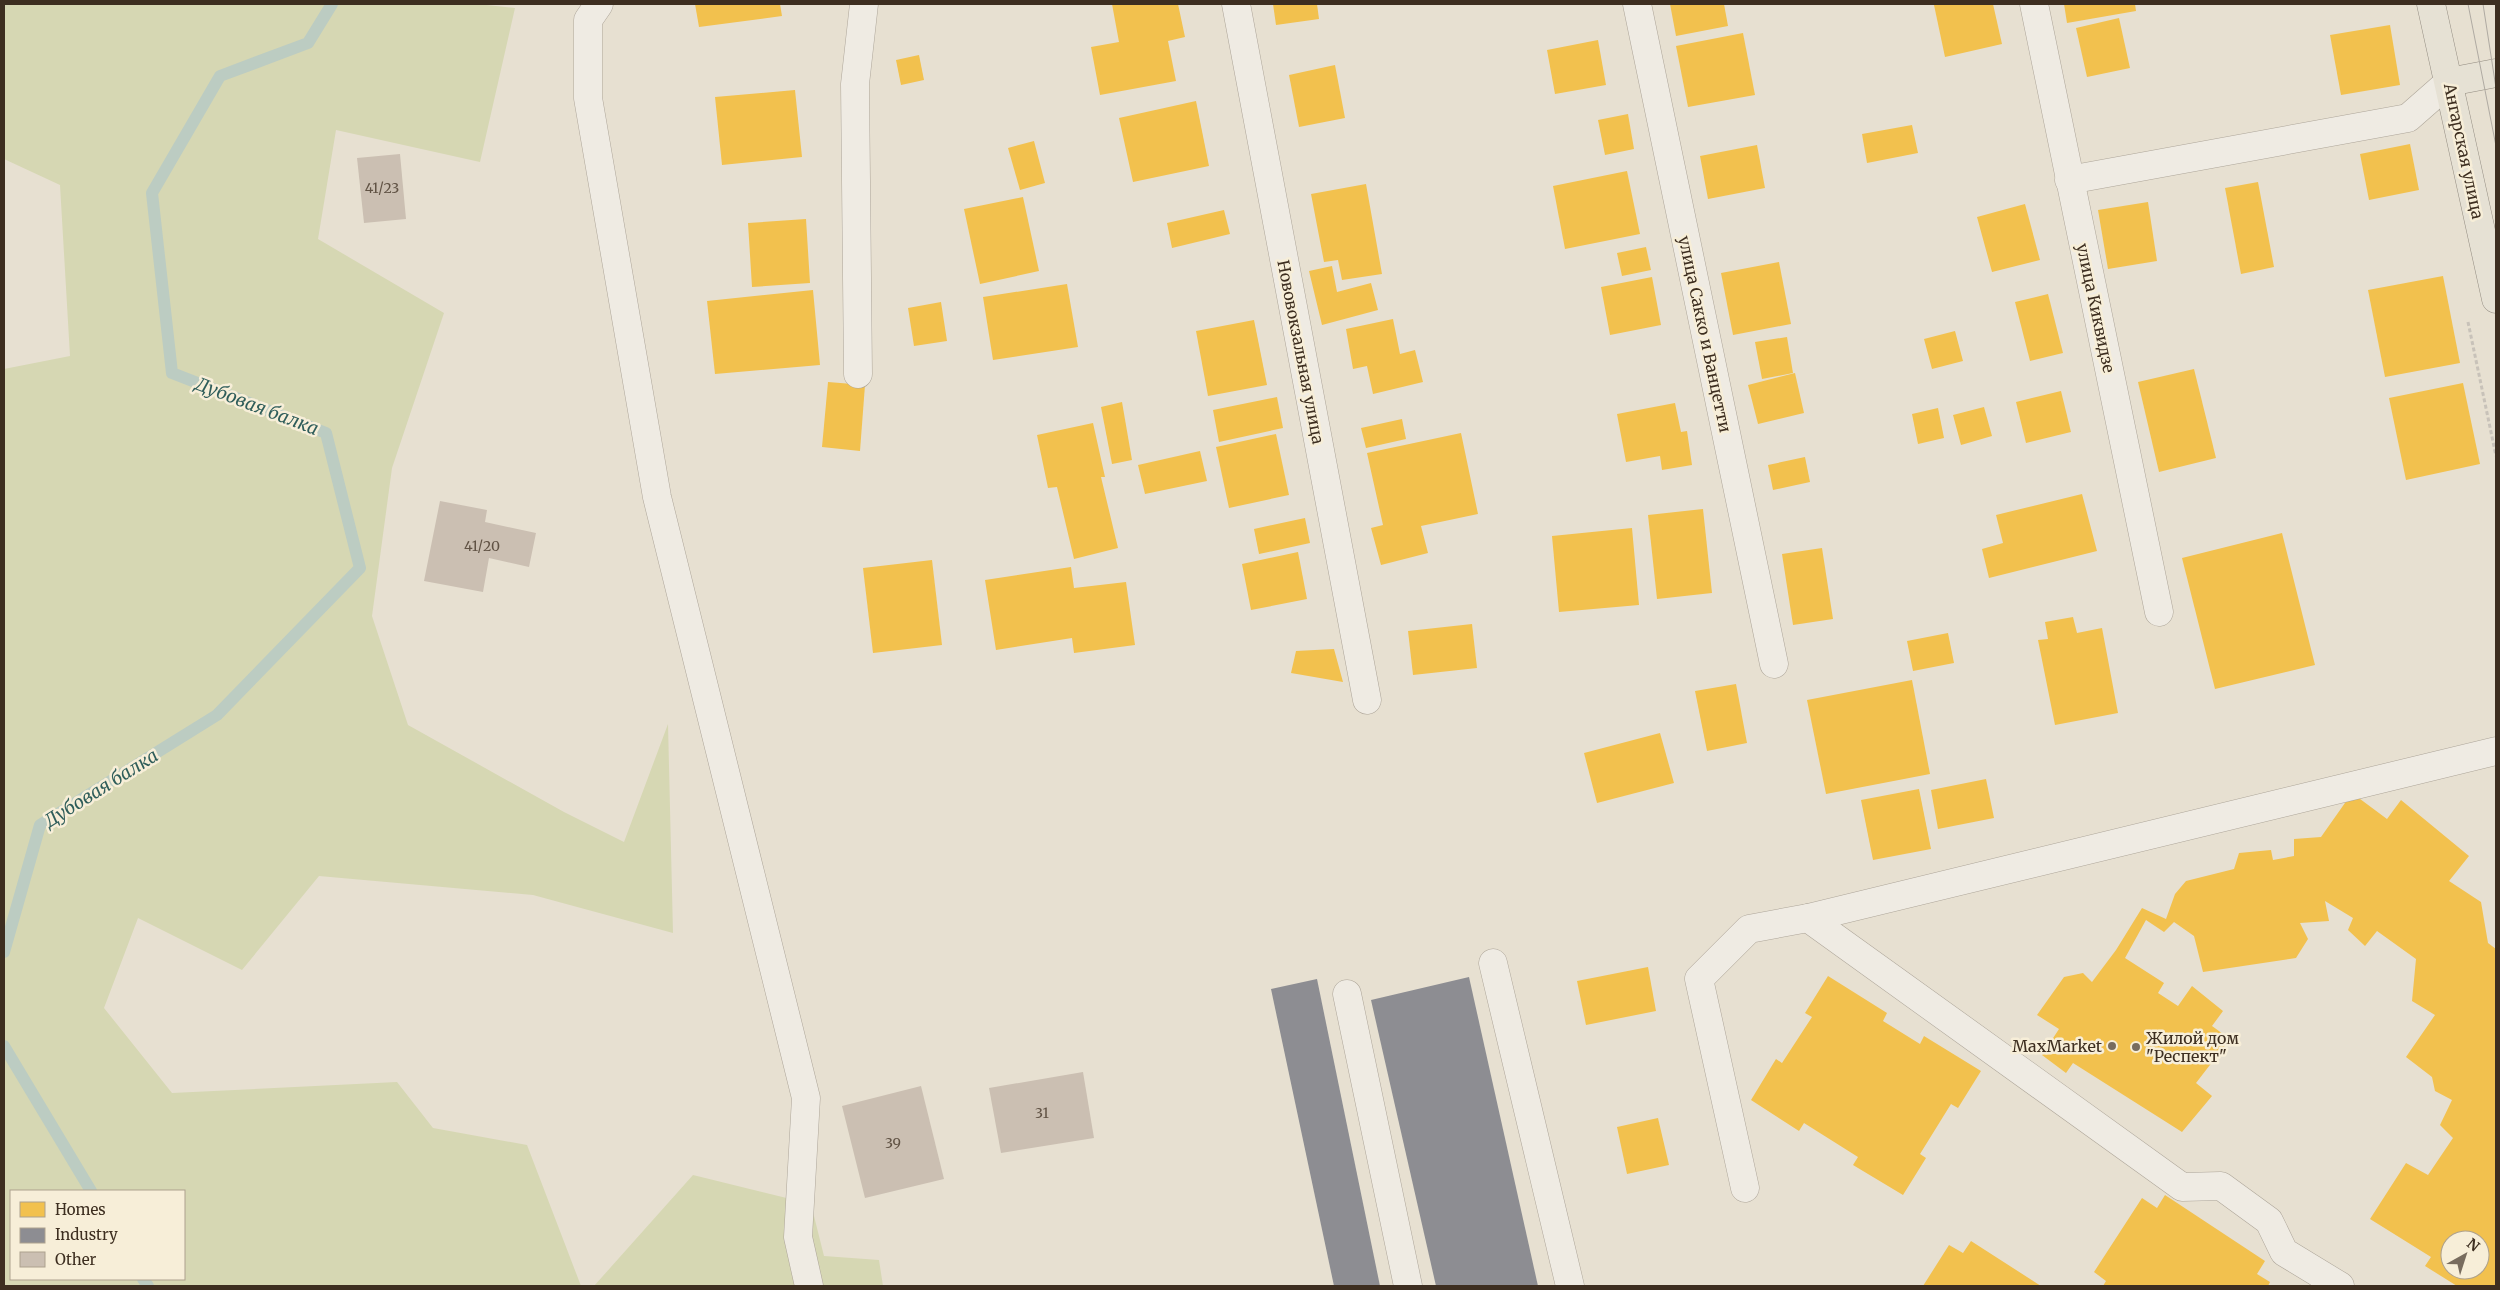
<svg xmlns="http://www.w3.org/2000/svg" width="2500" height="1290" font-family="Merriweather,serif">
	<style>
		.green { fill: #d6d7b3; fill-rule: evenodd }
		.homes { fill: #f2c14e; fill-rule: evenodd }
		.industry { fill: #8d8d92 }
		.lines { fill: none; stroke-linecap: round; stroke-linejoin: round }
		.stream { stroke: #bcccc2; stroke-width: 12 }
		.building { fill: #cbbfb2 }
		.minor-casing { stroke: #ada599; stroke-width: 29 }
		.major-casing { stroke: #928b80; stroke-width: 29 }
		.path { stroke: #c8c2b9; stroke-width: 3; stroke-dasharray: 4 2.5; stroke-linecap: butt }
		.minor { stroke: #efebe3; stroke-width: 28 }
		.major { stroke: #e6e1d4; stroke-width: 28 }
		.tram { stroke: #afaaa2; stroke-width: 1 }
		.poi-dot { fill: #786c5e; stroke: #f7eed8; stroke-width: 2 }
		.labels { text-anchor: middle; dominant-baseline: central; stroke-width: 5; stroke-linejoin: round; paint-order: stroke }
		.number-label { font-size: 14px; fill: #605244 }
		.street-label { font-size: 16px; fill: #3d2e20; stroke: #f7eed8 }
		.poi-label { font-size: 16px; fill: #3d2e20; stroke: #f7eed8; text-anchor: start }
		.water-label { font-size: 18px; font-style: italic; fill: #2f5d5a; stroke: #f7eed8 }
	</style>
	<rect width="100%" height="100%" fill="#e7e0d1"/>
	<g class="green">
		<path d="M4 4H477L515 8 480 162 336 130 318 239 444 313 392 468 372 616 408 725 564 812 624 842 668 724 673 933 533 895 319 876 242 970 138 918 104 1008 172 1093 397 1082 433 1128 527 1145 581 1286H4V369L70 356 60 185 4 159ZM11 1191H184V1279H11Z"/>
		<polygon points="693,1175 811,1204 824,1256 879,1260 883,1286 594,1286"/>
	</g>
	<g class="homes">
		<polygon points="695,4 780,4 782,16 699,27"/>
		<polygon points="1112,4 1178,4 1185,37 1168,41 1176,81 1100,95 1091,47 1119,42"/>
		<polygon points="1273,4 1317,4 1319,19 1276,25"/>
		<polygon points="1670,4 1724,4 1728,26 1676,36"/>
		<polygon points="1939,4 1993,4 2002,44 1945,57 1934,5"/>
		<polygon points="2064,4 2135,4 2136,11 2067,23"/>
		<polygon points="2119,18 2130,68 2087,77 2076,28"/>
		<polygon points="2390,25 2400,85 2341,95 2330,35"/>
		<polygon points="1743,33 1755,95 1688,107 1676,46"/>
		<polygon points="1598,40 1606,85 1555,94 1547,50"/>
		<polygon points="919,55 924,80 901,85 896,60"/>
		<polygon points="1335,65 1345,118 1299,127 1289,75"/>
		<polygon points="795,90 802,157 722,165 715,97"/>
		<polygon points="1196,101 1209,166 1133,182 1119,118"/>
		<polygon points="1628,114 1634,149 1605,155 1598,120"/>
		<polygon points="1912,125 1918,153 1867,163 1862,134"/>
		<polygon points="1034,141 1045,183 1020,190 1008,148"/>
		<polygon points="2410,144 2419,190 2369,200 2360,154"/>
		<polygon points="1757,145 1765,188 1708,199 1700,156"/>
		<polygon points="1627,171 1640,234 1565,249 1553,186"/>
		<polygon points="2258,182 2274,267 2241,274 2225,188"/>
		<polygon points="1366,184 1382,274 1342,280 1338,260 1324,262 1311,194"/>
		<polygon points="1023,197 1039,271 980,284 964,209"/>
		<polygon points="2148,202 2157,261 2108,269 2098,210"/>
		<polygon points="2025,204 2040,260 1992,272 1977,217"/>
		<polygon points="1224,210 1230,234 1172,248 1167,223"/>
		<polygon points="806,219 810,283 752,287 748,223"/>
		<polygon points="1646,247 1651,270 1622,276 1617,253"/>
		<polygon points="1779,262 1791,324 1733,335 1721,273"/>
		<polygon points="1332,266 1337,292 1371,283 1378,310 1322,325 1309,271"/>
		<polygon points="2443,276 2460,363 2385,377 2368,290"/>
		<polygon points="1652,277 1661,325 1610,335 1601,287"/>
		<polygon points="1067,284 1078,347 993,360 983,297"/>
		<polygon points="813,290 820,365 715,374 707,301"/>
		<polygon points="2048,294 2063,353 2030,361 2015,302"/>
		<polygon points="941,302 947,341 914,346 908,308"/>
		<polygon points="1393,319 1400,354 1415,350 1423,382 1373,394 1367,366 1353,369 1346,329"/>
		<polygon points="1254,320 1267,385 1208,396 1196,331"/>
		<polygon points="1955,331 1963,361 1932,369 1924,339"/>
		<polygon points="1787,337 1793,373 1762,379 1755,342"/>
		<polygon points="2194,369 2216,458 2159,472 2138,382"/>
		<polygon points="1795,373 1804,413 1758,424 1748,385"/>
		<polygon points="828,382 865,385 860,451 822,447"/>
		<polygon points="2463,383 2480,464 2406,480 2389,398"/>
		<polygon points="2061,391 2071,432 2026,443 2016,402"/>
		<polygon points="1277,397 1283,428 1219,442 1213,410"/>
		<polygon points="1122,402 1132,460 1112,464 1101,407"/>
		<polygon points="1675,403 1681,432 1687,431 1692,465 1662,470 1660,456 1626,462 1617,414"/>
		<polygon points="1984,407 1992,436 1961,445 1953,415"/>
		<polygon points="1938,408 1944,438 1918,444 1912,414"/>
		<polygon points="1402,419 1406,439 1366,448 1361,428"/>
		<polygon points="1093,423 1105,477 1101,477 1118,548 1074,559 1057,487 1048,488 1037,435"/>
		<polygon points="1461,433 1478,514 1421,526 1428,553 1381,565 1371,528 1383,525 1367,453"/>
		<polygon points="1276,434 1289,495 1229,508 1216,447"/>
		<polygon points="1200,451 1207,481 1145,494 1138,465"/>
		<polygon points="1805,457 1810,482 1773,490 1768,465"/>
		<polygon points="2082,494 2097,551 1989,578 1982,549 2003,543 1996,515"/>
		<polygon points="1703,509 1712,593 1657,599 1648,515"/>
		<polygon points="1305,518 1310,543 1259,554 1254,529"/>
		<polygon points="1632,528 1639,605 1559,612 1552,536"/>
		<polygon points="2282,533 2315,665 2215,689 2182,558"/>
		<polygon points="1822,548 1833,619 1793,625 1782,554"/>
		<polygon points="1298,552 1307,599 1251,610 1242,564"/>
		<polygon points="932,560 942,645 873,653 863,568"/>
		<polygon points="1071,567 1074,588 1126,582 1135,645 1074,653 1072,638 996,650 985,580"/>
		<polygon points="2073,617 2077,633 2102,628 2118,713 2055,725 2038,640 2048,639 2045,622"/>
		<polygon points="1472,624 1477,668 1413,675 1408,631"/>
		<polygon points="1948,633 1954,663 1913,671 1907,641"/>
		<polygon points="1334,649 1343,682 1291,673 1296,651"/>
		<polygon points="1912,680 1930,774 1826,794 1807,700"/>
		<polygon points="1736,684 1747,743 1707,751 1695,691"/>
		<polygon points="1660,733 1674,783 1597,803 1584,753"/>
		<polygon points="1986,779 1994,818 1938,829 1931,790"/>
		<polygon points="1919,789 1931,849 1873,860 1861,800"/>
		<path d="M2352 793 2387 819 2401 800 2469 856 2449 881 2481 902 2488 943 2496 949V1286H2457L2425 1266 2431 1257 2370 1219 2406 1163 2428 1175 2453 1138 2440 1125 2452 1100 2435 1091 2432 1077 2406 1057 2435 1015 2412 1001 2416 959 2377 931 2365 946 2348 930 2353 918 2325 901 2329 921 2300 923 2308 939 2296 958 2203 972 2194 936 2174 922 2164 932 2146 920 2125 958 2164 983 2158 993 2178 1006 2192 986 2223 1011 2212 1026 2230 1039 2196 1083 2212 1096 2182 1132 2073 1063 2066 1073 2042 1055 2059 1029 2037 1015 2064 977 2083 973 2092 982 2116 950 2142 908 2166 919 2175 894 2186 881 2234 869 2239 853 2271 850 2273 860 2294 856V839L2321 837ZM2450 1240H2480V1270H2450Z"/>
		<polygon points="1648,967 1656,1011 1586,1025 1577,981"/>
		<polygon points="1828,976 1887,1013 1883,1021 1920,1044 1924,1036 1981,1071 1958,1108 1951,1104 1920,1154 1926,1158 1903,1195 1853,1165 1858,1157 1804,1123 1799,1131 1751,1100 1776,1059 1782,1063 1812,1017 1805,1013"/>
		<polygon points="1658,1118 1669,1165 1627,1174 1617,1127"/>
		<polygon points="2165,1195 2265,1261 2257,1274 2270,1282 2268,1286 2103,1286 2106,1281 2094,1272 2142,1198 2157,1208"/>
		<polygon points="1971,1241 2041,1286 1923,1286 1949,1245 1963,1253"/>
	</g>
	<g class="industry">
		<polygon points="1469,977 1538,1286 1436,1286 1371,1000"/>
		<polygon points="1317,979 1380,1286 1334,1286 1271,989"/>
	</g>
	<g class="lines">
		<g class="stream">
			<polyline points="4,952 40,825 217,715 360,568 326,433 172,373 152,193 220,76 308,43 332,4"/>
			<polyline points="4,1046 91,1191"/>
			<polyline points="143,1279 148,1286"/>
		</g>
	</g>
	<g class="building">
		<polygon points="400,154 406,219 364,223 357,158"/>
		<polygon points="440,501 487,510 485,522 536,533 529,567 489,558 483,592 424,581"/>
		<polygon points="1083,1072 1094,1138 1001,1153 989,1088"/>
		<polygon points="921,1086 944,1179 865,1198 842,1106"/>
	</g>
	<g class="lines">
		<g class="minor-casing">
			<g id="minor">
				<polyline points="599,4 588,20 588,98 657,497 806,1098 798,1237 809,1286"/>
				<polyline points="1236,4 1367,700"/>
				<polyline points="1637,4 1774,664"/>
				<polyline points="2034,4 2159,612"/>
				<polyline points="2069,180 2408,118 2449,82"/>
				<polyline points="858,374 855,84 864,4"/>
				<polyline points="1808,918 2182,1187 2221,1186 2269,1221 2284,1252 2340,1286"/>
				<polyline points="1493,963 1570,1286"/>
				<polyline points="1347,994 1408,1286"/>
				<polyline points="1745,1188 1699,979 1749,929 1808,918 2496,751"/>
			</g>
		</g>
		<g class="major-casing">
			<g id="major">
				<polyline points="2431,4 2496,299"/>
				<polyline points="2449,82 2496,73"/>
			</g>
		</g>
		<polyline class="path" points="2468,322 2496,456"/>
		<use href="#minor" class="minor"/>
		<use href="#major" class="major"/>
		<g class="tram">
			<polyline points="2468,4 2496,146"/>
			<polyline points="2483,4 2496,88"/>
		</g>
	</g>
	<g class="poi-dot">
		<circle cx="2112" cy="1046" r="5"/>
		<circle cx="2136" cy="1047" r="5"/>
	</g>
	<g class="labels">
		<g class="number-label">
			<text x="382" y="188">41/23</text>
			<text x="482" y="546">41/20</text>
			<text x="1042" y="1113">31</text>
			<text x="893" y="1143">39</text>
		</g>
		<g class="street-label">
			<text transform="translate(2464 151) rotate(78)">Ангарская улица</text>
			<text transform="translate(2096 308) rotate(78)">улица Киквидзе</text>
			<text transform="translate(1705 334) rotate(78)">улица Сакко и Ванцетти</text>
			<text transform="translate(1301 352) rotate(79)">Нововокзальная улица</text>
		</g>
		<g class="poi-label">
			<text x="2146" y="1038">Жилой дом<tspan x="2146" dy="18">"Респект"</tspan></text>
			<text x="2102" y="1046" text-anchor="end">MaxMarket</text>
		</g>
		<g class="water-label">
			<text transform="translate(257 406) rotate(21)">Дубовая балка</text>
			<text transform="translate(101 788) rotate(-32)">Дубовая балка</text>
		</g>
	</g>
	<rect width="2500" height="1290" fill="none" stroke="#3d2e20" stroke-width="10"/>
	<rect x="10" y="1190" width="175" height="90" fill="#f7eed8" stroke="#ada18e"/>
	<rect x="20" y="1202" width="25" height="15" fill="#f2c14e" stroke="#ada18e"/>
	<text x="55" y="1215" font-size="15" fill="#3d2e20">Homes</text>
	<rect x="20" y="1228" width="25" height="15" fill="#8d8d92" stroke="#ada18e"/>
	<text x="55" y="1240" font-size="15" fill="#3d2e20">Industry</text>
	<rect x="20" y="1252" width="25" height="15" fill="#cbbfb2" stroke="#ada18e"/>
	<text x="55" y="1265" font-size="15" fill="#3d2e20">Other</text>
	<g transform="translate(2465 1255) rotate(39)"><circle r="24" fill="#f7eed8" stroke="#ada18e"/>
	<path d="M0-4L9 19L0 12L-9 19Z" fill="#786c5e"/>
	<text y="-8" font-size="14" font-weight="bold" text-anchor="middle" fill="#3d2e20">N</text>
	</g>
</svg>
